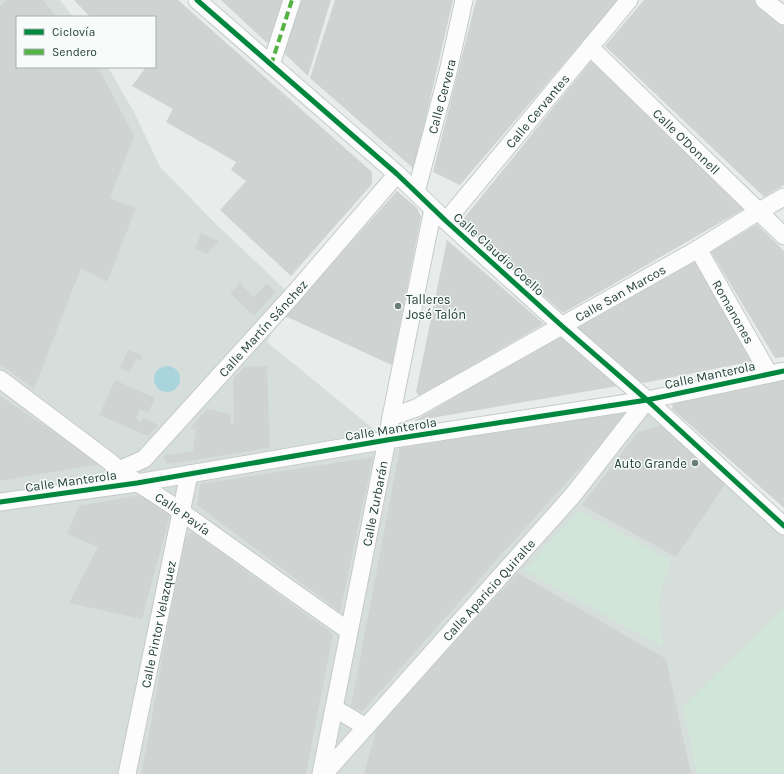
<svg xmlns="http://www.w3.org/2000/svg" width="784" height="774" font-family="Karla,sans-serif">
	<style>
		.built { fill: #d6dedb }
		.green { fill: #d1e6d8 }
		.water { fill: #a9d4db }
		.building { fill: #cfd4d2 }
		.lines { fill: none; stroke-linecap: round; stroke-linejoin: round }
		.street-casing { stroke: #c5cac8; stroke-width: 19 }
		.street { stroke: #fcfcfc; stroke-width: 17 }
		.quiet { stroke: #55b346; stroke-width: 4; stroke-dasharray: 8 4; stroke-linecap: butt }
		.cycleway-casing { stroke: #f7fbf9; stroke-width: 8 }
		.cycleway { stroke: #00873e; stroke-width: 5 }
		.poi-dot { fill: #697e78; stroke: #f7fbf9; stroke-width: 1.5 }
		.labels { text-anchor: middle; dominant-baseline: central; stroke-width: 3; stroke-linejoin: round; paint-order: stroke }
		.street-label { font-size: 13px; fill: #24423a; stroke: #f7fbf9 }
		.poi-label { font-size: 13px; fill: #24423a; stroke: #f7fbf9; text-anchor: start }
	</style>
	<rect width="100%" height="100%" fill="#e8edeb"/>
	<polygon class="built" points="0,0 60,0 73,17 17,17 17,67 108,67 135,114 160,167 217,225 292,296 267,342 387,440 647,400 784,526 784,774 0,774"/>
	<g class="green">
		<polygon points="579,511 671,560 658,601 663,647 524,570"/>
		<polygon points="784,606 784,774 697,774 683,706"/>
	</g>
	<circle class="water" cx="167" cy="379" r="13"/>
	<g class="building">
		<polygon points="7,0 43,0 57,17 17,17 17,67 98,67 134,136 110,198 136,208 107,282 81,268 34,389 0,364 0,6"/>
		<polygon points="74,0 178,0 372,172 372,184 291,276 220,210 246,181 231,170 236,162 166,122 173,109 132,86 146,67 155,67 155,17 90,17"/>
		<polygon points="221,0 287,0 276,32 267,43"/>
		<polygon points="302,0 331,0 308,76 284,53"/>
		<polygon points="335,0 453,0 414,169 310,78"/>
		<polygon points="476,0 618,0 460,185 433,172"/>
		<polygon points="644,0 755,0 784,23 784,185 764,197 605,46"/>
		<polygon points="591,61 744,209 563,313 461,222"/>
		<polygon points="397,191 417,208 421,217 392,365 285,316"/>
		<polygon points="757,224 784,251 784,357 775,358 711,252"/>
		<polygon points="201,233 219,241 206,254 195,249"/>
		<polygon points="447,240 544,324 419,396 416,392"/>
		<polygon points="695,261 754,361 644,383 635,380 576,327"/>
		<polygon points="240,283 254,297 267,283 276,292 254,316 230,293"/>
		<polygon points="560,335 618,386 414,421"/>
		<polygon points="128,350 142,355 140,360 136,359 130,372 120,368"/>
		<polygon points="267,366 270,448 168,464 163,458 165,455 193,451 196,429 190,428 207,409 231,414 230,423 234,423 233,379 244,367"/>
		<polygon points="784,379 784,508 672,409 674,400"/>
		<polygon points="115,380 155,398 148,413 140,409 136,419 141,422 143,418 158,425 148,436 99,415"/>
		<polygon points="0,396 102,464 0,481"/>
		<polygon points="621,410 626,417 500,556 362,712 351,706 400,447"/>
		<polygon points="661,425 726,483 676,557 582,505 638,432"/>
		<polygon points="373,457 340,612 197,505 200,484"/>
		<polygon points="140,495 170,515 142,619 69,603 98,547 67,534 79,506"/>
		<polygon points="193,532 333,634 306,774 141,774 148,739 183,538"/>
		<polygon points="518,573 666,659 691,774 364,774 378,724"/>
	</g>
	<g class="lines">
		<g class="street-casing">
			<g id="street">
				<polyline points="197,0 397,174 446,221 562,326 647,400 784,526"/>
				<polyline points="764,0 784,16"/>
				<path id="s1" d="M590 47 784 236"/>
				<polyline points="271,65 292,0"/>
				<path id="s2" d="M416 192 448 72 464 0"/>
				<path id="s3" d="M446 221 629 0"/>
				<path id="s4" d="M698 249 769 374"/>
				<path id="s5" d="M0 379 109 461C132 482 159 495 183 513 239 553 293 592 349 631"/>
				<path id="s6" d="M391 417 416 408 698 249 759 211 784 197"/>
				<path id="s7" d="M119 470 144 459 292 296 397 174"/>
				<polyline points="0,502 137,483 387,440 647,400 784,371"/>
				<polyline points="334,708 366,727"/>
				<path id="s8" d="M127 774 189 474"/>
				<path id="s9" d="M321 774 387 440 391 417 433 209"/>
				<path id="s10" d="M324 774 573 495 647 400"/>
			</g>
		</g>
		<use href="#street" class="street"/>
		<polyline class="quiet" points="271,65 292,0"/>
		<g class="cycleway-casing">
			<g id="cycleway">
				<polyline points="197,0 397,174 446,221 562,326 647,400 784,526"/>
				<polyline points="0,502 137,483 387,440 647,400 784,371"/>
			</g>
		</g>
		<use href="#cycleway" class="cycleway"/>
	</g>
	<g class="poi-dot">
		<circle cx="398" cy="306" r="4"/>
		<circle cx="695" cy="463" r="4"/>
	</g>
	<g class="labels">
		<g class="street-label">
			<text stroke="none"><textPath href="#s2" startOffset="99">Calle Cervera</textPath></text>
			<text stroke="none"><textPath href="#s3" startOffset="143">Calle Cervantes</textPath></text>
			<text stroke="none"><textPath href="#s1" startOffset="135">Calle O'Donnell</textPath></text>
			<text transform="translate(499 254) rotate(42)">Calle Claudio Coello</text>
			<text stroke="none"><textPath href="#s6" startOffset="261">Calle San Marcos</textPath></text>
			<text stroke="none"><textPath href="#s4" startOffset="72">Romanones</textPath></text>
			<text stroke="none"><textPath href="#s7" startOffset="204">Calle Martín Sánchez</textPath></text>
			<text transform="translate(710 375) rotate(-12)">Calle Manterola</text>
			<text transform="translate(391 429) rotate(-9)">Calle Manterola</text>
			<text transform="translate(71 481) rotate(-8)">Calle Manterola</text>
			<text stroke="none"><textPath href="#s9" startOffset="276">Calle Zurbarán</textPath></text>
			<text stroke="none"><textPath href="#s5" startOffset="227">Calle Pavía</textPath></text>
			<text stroke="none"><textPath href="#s10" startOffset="247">Calle Aparicio Quiralte</textPath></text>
			<text stroke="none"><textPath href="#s8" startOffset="153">Calle Pintor Velazquez</textPath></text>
		</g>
		<g class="poi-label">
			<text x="406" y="299">Talleres<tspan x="406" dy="15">José Talón</tspan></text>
			<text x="687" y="463" text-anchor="end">Auto Grande</text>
		</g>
	</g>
	<rect x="16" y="16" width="140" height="52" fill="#f7fbf9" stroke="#a3b1ad"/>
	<rect x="24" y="29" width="20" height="6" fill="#00873e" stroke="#a3b1ad"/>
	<text x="52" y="36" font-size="12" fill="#24423a">Ciclovía</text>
	<rect x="24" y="49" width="20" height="6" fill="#55b346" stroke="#a3b1ad"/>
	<text x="52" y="56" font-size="12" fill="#24423a">Sendero</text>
</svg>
